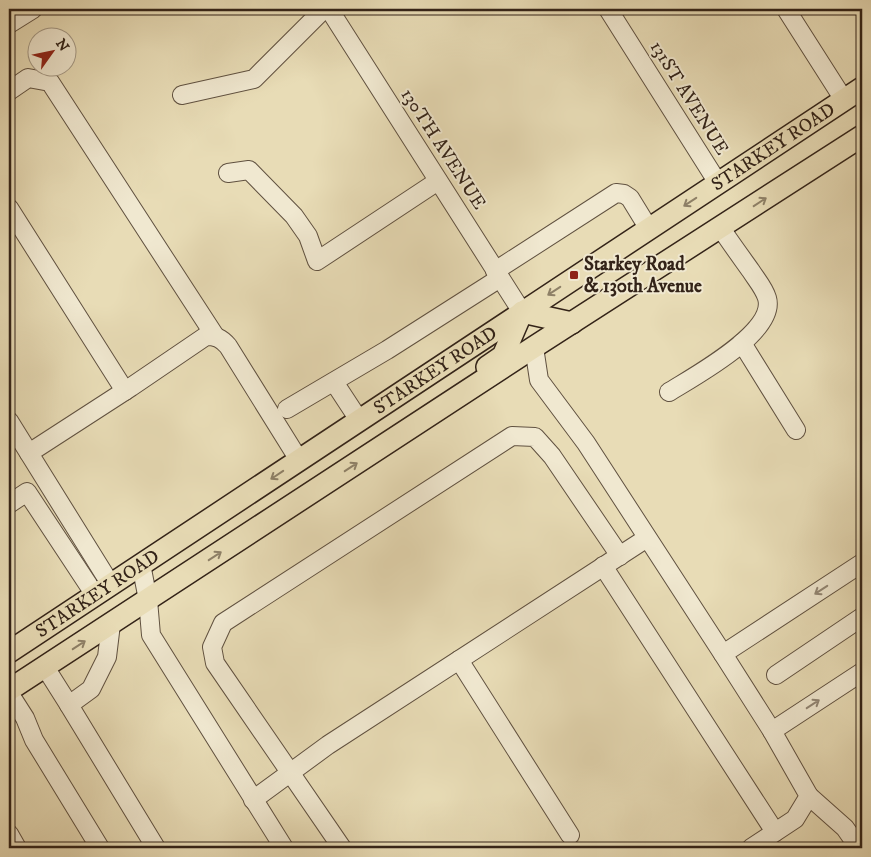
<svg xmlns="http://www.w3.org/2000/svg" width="871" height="857" font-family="'IM FELL DW Pica',serif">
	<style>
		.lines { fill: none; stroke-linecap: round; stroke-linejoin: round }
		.minor-casing { stroke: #605140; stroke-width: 20 }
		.major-casing { stroke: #332318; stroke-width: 24 }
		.minor { stroke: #f0e8d0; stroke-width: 18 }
		.major { stroke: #e8dcb6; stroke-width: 21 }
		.oneway { stroke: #8e8067 }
		.oneway2 { stroke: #928674 }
		.poi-dot { fill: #8f2418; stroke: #f0e8d0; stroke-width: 2 }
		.labels { text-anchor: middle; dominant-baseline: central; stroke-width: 4; stroke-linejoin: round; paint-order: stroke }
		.street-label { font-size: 19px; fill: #332318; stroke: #f0e8d0 }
		.poi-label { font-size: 19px; font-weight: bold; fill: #332318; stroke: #f0e8d0; text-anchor: start }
	</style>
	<rect width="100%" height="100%" fill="#e8dcb6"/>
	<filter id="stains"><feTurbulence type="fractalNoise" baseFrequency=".004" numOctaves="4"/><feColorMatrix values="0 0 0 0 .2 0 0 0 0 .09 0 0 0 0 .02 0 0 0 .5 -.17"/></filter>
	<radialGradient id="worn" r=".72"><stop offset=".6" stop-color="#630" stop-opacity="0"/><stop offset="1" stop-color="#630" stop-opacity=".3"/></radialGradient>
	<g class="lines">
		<g class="minor-casing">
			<g id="minor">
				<polyline points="329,9 522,312"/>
				<polyline points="608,9 718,183"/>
				<polyline points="786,9 844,100"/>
				<polyline points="9,24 33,9"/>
				<polyline points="9,91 28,78 50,82 215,336"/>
				<polyline points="182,95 254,79 324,9"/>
				<polyline points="228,173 249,170 294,216 308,236 317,261 438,181"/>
				<polyline points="9,208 125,391"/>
				<polyline points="495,271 616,193 624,194 630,198 649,229"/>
				<polyline points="742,343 796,430"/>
				<polyline points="534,347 539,380 586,443 723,654 772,731 809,796 795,819 751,848"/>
				<polyline points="334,382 359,420"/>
				<path d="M669 392C693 377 777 332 767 298 764 288 756 279 751 271 741 257 730 242 720 227"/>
				<polyline points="287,409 387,350 500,278"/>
				<polyline points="9,421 111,585"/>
				<path d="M29 453 131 387 206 336C216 336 221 338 228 346L299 460"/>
				<polyline points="9,504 27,492 95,595"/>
				<polyline points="141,564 148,600 151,635 284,848"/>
				<polyline points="603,566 775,832"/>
				<polyline points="723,654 862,563"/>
				<polyline points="459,660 570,835"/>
				<polyline points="45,667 69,705 91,689 107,657 111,624"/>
				<polyline points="776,675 862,617"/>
				<polyline points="9,693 25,718 34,740 100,848"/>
				<polyline points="69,705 156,848"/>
				<polyline points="772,731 862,672"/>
				<polyline points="809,796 845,828 859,848"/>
				<polyline points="253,800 328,745 647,538"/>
				<polyline points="9,834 17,848"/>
				<polyline points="342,848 215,663 212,647 223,623 512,436 535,437 552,456 620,556"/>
			</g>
		</g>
		<g class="major-casing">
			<g id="major">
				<polyline points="522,312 572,323"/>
				<polyline points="487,367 503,356 522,312"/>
				<path id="s1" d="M9 652 862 88"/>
				<polyline points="9,690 534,347 862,136"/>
			</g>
		</g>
		<use href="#minor" class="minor"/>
		<use href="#major" class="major"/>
	</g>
	<defs><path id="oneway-shaft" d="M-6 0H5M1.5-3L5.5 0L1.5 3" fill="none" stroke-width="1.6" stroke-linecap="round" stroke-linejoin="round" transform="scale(1.25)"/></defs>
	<g class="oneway">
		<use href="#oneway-shaft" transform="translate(690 202) rotate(147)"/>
		<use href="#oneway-shaft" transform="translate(760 202) rotate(-33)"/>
		<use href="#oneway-shaft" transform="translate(554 291) rotate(147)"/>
		<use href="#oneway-shaft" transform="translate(351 467) rotate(-33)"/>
		<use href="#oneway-shaft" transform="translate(277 475) rotate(146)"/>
		<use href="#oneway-shaft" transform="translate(215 556) rotate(-33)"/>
		<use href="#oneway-shaft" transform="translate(79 645) rotate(-33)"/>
	</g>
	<g class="oneway2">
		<use href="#oneway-shaft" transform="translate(821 590) rotate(147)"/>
		<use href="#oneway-shaft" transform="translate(813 704) rotate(-33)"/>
	</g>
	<rect class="poi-dot" x="569" y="270" width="10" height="10" rx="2.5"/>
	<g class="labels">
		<g class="street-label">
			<text transform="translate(689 98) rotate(58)">131ST AVENUE</text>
			<text stroke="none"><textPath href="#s1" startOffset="916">STARKEY ROAD</textPath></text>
			<text transform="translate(443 149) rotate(57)">130TH AVENUE</text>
			<text stroke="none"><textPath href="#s1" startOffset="511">STARKEY ROAD</textPath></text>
			<text stroke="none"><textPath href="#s1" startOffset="106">STARKEY ROAD</textPath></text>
		</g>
		<g class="poi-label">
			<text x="584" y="264">Starkey Road<tspan x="584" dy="22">&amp; 130th Avenue</tspan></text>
		</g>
	</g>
	<rect width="871" height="857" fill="none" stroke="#e8dcb6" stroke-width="30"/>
	<rect x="10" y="10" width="851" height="837" fill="none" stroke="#332318" stroke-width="2.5"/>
	<rect x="15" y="15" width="841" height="827" fill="none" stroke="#332318"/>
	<g transform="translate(52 52) rotate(57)"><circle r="24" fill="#f0e8d0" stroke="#a49986"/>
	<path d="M0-4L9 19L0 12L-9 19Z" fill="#8f2418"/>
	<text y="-8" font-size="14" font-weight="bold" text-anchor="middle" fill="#332318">N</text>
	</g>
	<rect width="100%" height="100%" filter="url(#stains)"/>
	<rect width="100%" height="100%" fill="url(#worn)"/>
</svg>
